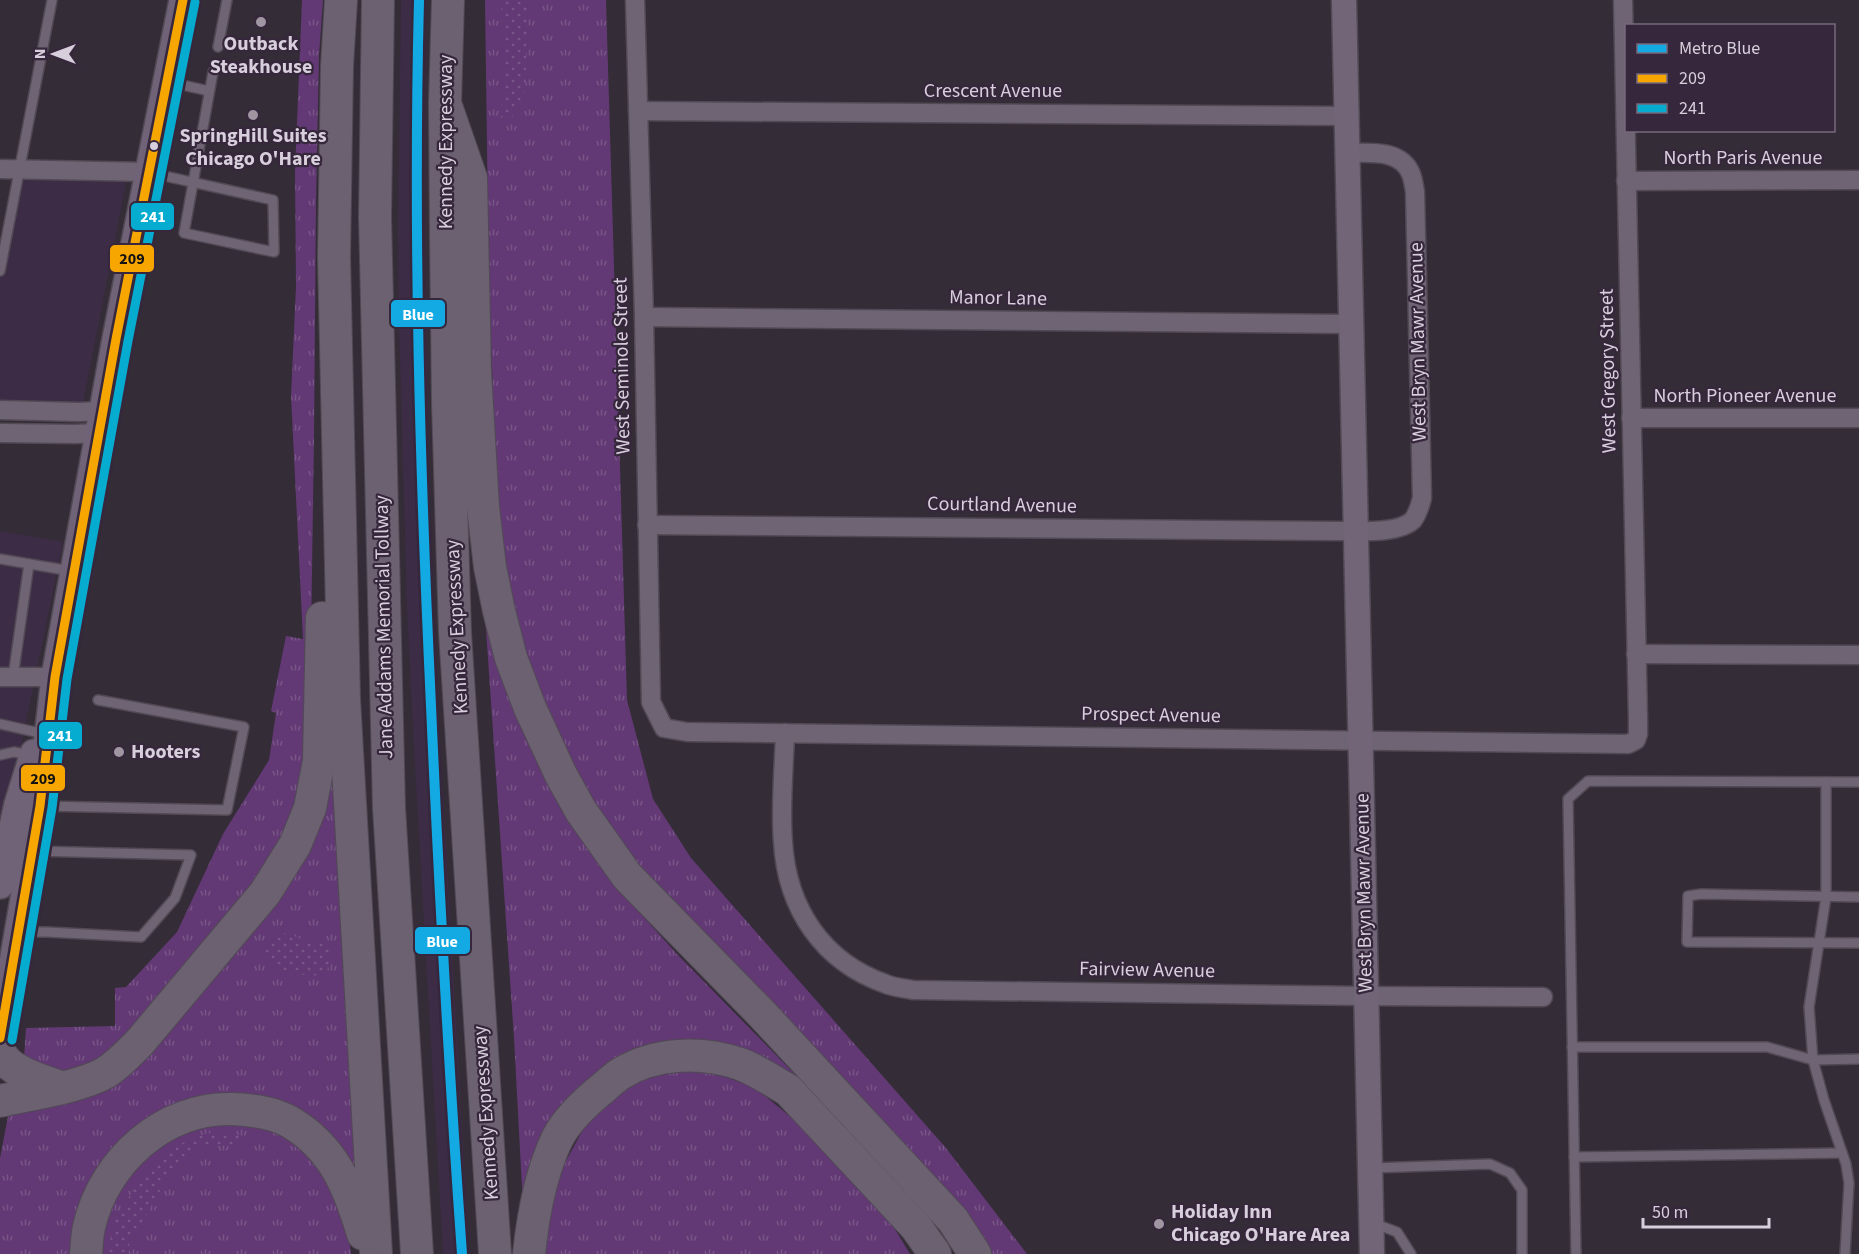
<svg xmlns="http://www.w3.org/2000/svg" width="1859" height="1254" font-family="'Source Sans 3',sans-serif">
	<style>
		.built { fill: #3d2c45 }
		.grass { fill: url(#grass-tufts) }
		.garden { fill: url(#garden-dots) }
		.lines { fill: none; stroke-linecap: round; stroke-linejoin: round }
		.lane-casing { stroke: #514a54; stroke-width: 12 }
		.street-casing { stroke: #514a54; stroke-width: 21 }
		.secondary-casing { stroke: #514a54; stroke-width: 27 }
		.primary-casing { stroke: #514a54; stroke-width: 30 }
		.highway-casing { stroke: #514a54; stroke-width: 34 }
		.lane { stroke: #6f6473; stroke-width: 9 }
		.street { stroke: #6f6473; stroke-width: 18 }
		.secondary { stroke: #726578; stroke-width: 24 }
		.primary { stroke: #706377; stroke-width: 27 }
		.highway { stroke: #6b6170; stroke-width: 32 }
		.bus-1-casing { stroke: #36273c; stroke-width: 14 }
		.bus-2-casing { stroke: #36273c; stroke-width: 14 }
		.bus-1 { stroke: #f7a600; stroke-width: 9 }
		.bus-2 { stroke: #06acd0; stroke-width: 9 }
		.metro-1-casing { stroke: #36273c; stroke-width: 15 }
		.metro-1 { stroke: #13aae3; stroke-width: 10 }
		.poi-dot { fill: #9f96a2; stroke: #36273c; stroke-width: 2 }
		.bus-dot { fill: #d8cfdc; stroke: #36273c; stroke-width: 2 }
		.labels { text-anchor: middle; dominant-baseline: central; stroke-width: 4.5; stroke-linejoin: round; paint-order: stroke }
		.poi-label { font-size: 20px; font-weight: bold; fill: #d8cfdc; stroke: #36273c }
		.street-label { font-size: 20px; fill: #d8cfdc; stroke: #36273c }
		.line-badge { stroke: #36273c; stroke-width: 2 }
		.badge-label { font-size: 16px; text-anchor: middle; font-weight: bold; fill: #fff }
		.pale-badge-label { font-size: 16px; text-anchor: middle; font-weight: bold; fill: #111 }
	</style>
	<defs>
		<pattern id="grass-tufts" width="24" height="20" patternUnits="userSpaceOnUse" patternTransform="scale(1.5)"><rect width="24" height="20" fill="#623974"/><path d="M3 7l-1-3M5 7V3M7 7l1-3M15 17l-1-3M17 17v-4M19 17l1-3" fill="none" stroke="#785587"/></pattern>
		<pattern id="garden-dots" width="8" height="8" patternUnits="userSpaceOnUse" patternTransform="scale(1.5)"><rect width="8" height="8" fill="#623974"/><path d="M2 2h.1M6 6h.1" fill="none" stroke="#785587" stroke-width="1.8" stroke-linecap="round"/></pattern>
	</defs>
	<rect width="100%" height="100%" fill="#342c37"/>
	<g class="built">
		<polygon points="401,0 426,0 424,229 432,600 469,1254 443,1254 415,766 407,608 399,323 398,229"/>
		<polygon points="129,167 82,408 0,408 0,257 17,168"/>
		<polygon points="0,531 63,542 0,848"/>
	</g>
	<g class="grass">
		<polygon points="302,0 323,0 319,55 316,200 314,438 310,701 302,782 289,825 262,873 119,1046 89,1066 63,1075 24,1058 26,1028 115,1026 115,988 126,987 177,932 223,834 269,760 276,713 271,711 286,636 303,639 291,396 296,286 295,171"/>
		<polygon points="485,0 606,0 627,700 653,799 691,858 946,1148 1027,1254 989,1254 629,856 577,776 544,708 526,657 503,559 496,470 489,291"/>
		<polygon points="484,600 615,885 676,953 818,1098 813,1101 779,1072 611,1065 523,1206 514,1038"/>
		<polygon points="332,762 344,989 358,1170 335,1141 258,1099 104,1161 81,1199 72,1242 72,1254 0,1254 0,1158 10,1106 155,1042"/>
		<polygon points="664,1071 708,1071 754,1087 819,1140 893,1226 910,1254 542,1254 544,1231 560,1172 586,1124 625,1086"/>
		<polygon points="248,1123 286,1136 311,1153 347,1222 351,1254 98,1254 104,1221 126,1180 147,1158 172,1137 207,1124"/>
	</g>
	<g class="garden">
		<polygon points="501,0 527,0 528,9 525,91 510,122 501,118 504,71"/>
		<path d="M277 933 290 934 305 941 319 942 330 949 329 964 325 976C294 973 289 980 265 956L267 943Z"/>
		<polygon points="207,1133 240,1135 235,1145 197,1147 165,1182 124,1254 114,1254 108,1251 115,1220 132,1192 170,1148"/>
	</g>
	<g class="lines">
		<g class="lane-casing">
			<g id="lane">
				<polyline points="218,47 227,0"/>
				<polyline points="169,82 209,91"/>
				<polyline points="151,173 273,200 274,252 184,233 213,72"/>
				<polyline points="0,271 52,0"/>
				<polyline points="0,559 71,571"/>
				<polyline points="13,677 29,564"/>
				<polyline points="0,724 40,733"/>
				<polyline points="0,755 14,752 30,755"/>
				<polyline points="1826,782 1826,897 1809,1007 1813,1060 1824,1100 1846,1164 1849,1183 1845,1254"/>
				<polyline points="42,806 227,810 244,727 98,700"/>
				<polyline points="1859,897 1701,894 1688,896 1687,942 1859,943"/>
				<polyline points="20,932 47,932 141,937 175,898 191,855 34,851"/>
				<polyline points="1572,1047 1767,1047 1813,1060 1859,1059"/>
				<polyline points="1574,1157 1842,1153"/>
				<polyline points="1372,1168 1490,1164 1510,1173 1522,1190 1522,1254"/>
				<polyline points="1373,1223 1397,1232 1411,1254"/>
				<polyline points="1576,1254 1568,799 1588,781 1859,782"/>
			</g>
		</g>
		<g class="street-casing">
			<g id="street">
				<polyline points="635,0 644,317 651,702 664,728 687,732 1628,744 1636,740 1638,734 1638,719 1623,0"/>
				<polyline points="638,111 1347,116"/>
				<polyline points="0,169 148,172"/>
				<polyline points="1626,181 1859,180"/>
				<polyline points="644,317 1351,324"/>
				<polyline points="0,410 79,412 103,411"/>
				<polyline points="1631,418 1859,418"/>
				<polyline points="0,433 75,434 99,433"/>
				<path d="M647 525 1339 531C1358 531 1399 534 1413 520 1418 513 1420 506 1422 498L1415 192C1414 186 1413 179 1411 174 1401 149 1370 153 1348 153"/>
				<polyline points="1636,654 1859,655"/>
				<polyline points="0,677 55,677"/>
				<path d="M785 733C784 768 780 808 783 842 787 909 823 962 886 984 895 988 905 988 913 990L1366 996 1543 997"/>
			</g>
		</g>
		<g class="secondary-casing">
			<polyline id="secondary" points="1344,0 1372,1254"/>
		</g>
		<g class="primary-casing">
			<g id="primary">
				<polyline points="0,885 18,804 34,753"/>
				<polyline points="0,1038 40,806 55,677 116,339 183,0"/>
			</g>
		</g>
		<g class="highway-casing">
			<g id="highway">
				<polyline points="341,0 337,66 334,257 344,699 376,1254"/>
				<polyline points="378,0 375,217 389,808 417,1254"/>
				<polyline points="448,0 445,103 446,235 448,403 455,632 495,1254"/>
				<polyline points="445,103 471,178 475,372 483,507 490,567 499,611 511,658 530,708 561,775 581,811 627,876 762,1014 953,1220 975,1254"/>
				<path d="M0 1052C8 1072 43 1081 61 1087"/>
				<path d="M0 1101C31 1094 77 1088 105 1073 118 1065 129 1053 140 1042L265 893 295 845 310 808 319 761 322 618"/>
				<path d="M86 1254C87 1245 87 1235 89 1227 104 1161 164 1107 233 1109 252 1110 273 1112 290 1122 334 1148 349 1187 363 1234"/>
				<path d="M529 1254C533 1215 540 1175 557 1139 566 1121 587 1101 603 1088 608 1084 614 1078 620 1074 655 1052 702 1051 740 1064 757 1070 772 1081 788 1090L916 1227 935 1254"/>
			</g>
		</g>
		<use href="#lane" class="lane"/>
		<use href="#street" class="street"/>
		<use href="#secondary" class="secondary"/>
		<use href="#primary" class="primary"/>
		<use href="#highway" class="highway"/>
		<g class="bus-1-casing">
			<polyline id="bus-1" points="0,1038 40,806 55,677 116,339 183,0"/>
		</g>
		<g class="bus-2-casing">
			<polyline id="bus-2" points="12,1040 52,808 67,679 128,341 195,2"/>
		</g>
		<use href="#bus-1" class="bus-1"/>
		<use href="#bus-2" class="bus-2"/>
		<g class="metro-1-casing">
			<path id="metro-1" d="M419 0C413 236 420 471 431 706 439 889 449 1072 462 1254"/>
		</g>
		<use href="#metro-1" class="metro-1"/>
	</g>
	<g class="poi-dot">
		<circle cx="261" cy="22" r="6"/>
		<circle cx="253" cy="115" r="6"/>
		<circle cx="119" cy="752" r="6"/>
		<circle cx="1159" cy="1224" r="6"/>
	</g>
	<circle class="bus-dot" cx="154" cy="146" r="5"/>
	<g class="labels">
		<g class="poi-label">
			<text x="261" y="44">Outback<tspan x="261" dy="23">Steakhouse</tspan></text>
			<text x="253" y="136">SpringHill Suites<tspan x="253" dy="23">Chicago O'Hare</tspan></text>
			<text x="131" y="752" text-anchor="start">Hooters</text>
			<text x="1171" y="1212" text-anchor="start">Holiday Inn<tspan x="1171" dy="23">Chicago O'Hare Area</tspan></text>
		</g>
		<g class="street-label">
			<text x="993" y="91">Crescent Avenue</text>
			<text transform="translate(446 142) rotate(-90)">Kennedy Expressway</text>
			<text x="1743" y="158">North Paris Avenue</text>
			<text transform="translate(998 298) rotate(1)">Manor Lane</text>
			<text transform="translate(1418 342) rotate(-91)">West Bryn Mawr Avenue</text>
			<text transform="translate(622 366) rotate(-91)">West Seminole Street</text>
			<text transform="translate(1608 371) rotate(-91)">West Gregory Street</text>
			<text x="1745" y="396">North Pioneer Avenue</text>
			<text transform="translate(1002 505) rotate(1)">Courtland Avenue</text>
			<text transform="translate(384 627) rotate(-91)">Jane Addams Memorial Tollway</text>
			<text transform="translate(457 627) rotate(-93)">Kennedy Expressway</text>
			<text transform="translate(1151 715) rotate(1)">Prospect Avenue</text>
			<text transform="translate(1364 893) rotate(-91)">West Bryn Mawr Avenue</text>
			<text transform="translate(1147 970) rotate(1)">Fairview Avenue</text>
			<text transform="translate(486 1113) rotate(-94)">Kennedy Expressway</text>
		</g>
	</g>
	<g class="line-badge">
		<rect x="130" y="202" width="45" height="29" rx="6" fill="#06acd0"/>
		<rect x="109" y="244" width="46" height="29" rx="6" fill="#f7a600"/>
		<rect x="390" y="299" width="56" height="29" rx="6" fill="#13aae3"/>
		<rect x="38" y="721" width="45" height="29" rx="6" fill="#06acd0"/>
		<rect x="20" y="764" width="46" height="28" rx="6" fill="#f7a600"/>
		<rect x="414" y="926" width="57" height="29" rx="6" fill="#13aae3"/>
	</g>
	<g class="badge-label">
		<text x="153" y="222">241</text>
		<text x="418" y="320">Blue</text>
		<text x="60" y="741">241</text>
		<text x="442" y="947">Blue</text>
	</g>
	<g class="pale-badge-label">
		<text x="132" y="264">209</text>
		<text x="43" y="784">209</text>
	</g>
	<rect x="1625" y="24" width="210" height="108" fill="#36273c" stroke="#776a7c" stroke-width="1.5"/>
	<rect x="1637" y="44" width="30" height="9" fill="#13aae3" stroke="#776a7c" stroke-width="1.5"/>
	<text x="1679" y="54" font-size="18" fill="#d8cfdc">Metro Blue</text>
	<rect x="1637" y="74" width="30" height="9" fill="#f7a600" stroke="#776a7c" stroke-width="1.5"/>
	<text x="1679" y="84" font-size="18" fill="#d8cfdc">209</text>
	<rect x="1637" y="104" width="30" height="9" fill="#06acd0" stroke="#776a7c" stroke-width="1.5"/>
	<text x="1679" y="114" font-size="18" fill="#d8cfdc">241</text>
	<g transform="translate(54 54) rotate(270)" stroke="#36273c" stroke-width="4.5" paint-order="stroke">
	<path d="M0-4.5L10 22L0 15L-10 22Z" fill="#d8cfdc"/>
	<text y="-9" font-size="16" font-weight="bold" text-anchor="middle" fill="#d8cfdc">N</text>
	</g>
	<path d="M1643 1218v9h126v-9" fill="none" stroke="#d8cfdc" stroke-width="3"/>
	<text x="1652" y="1218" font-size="18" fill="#d8cfdc" stroke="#36273c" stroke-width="4.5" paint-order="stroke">50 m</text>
</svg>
